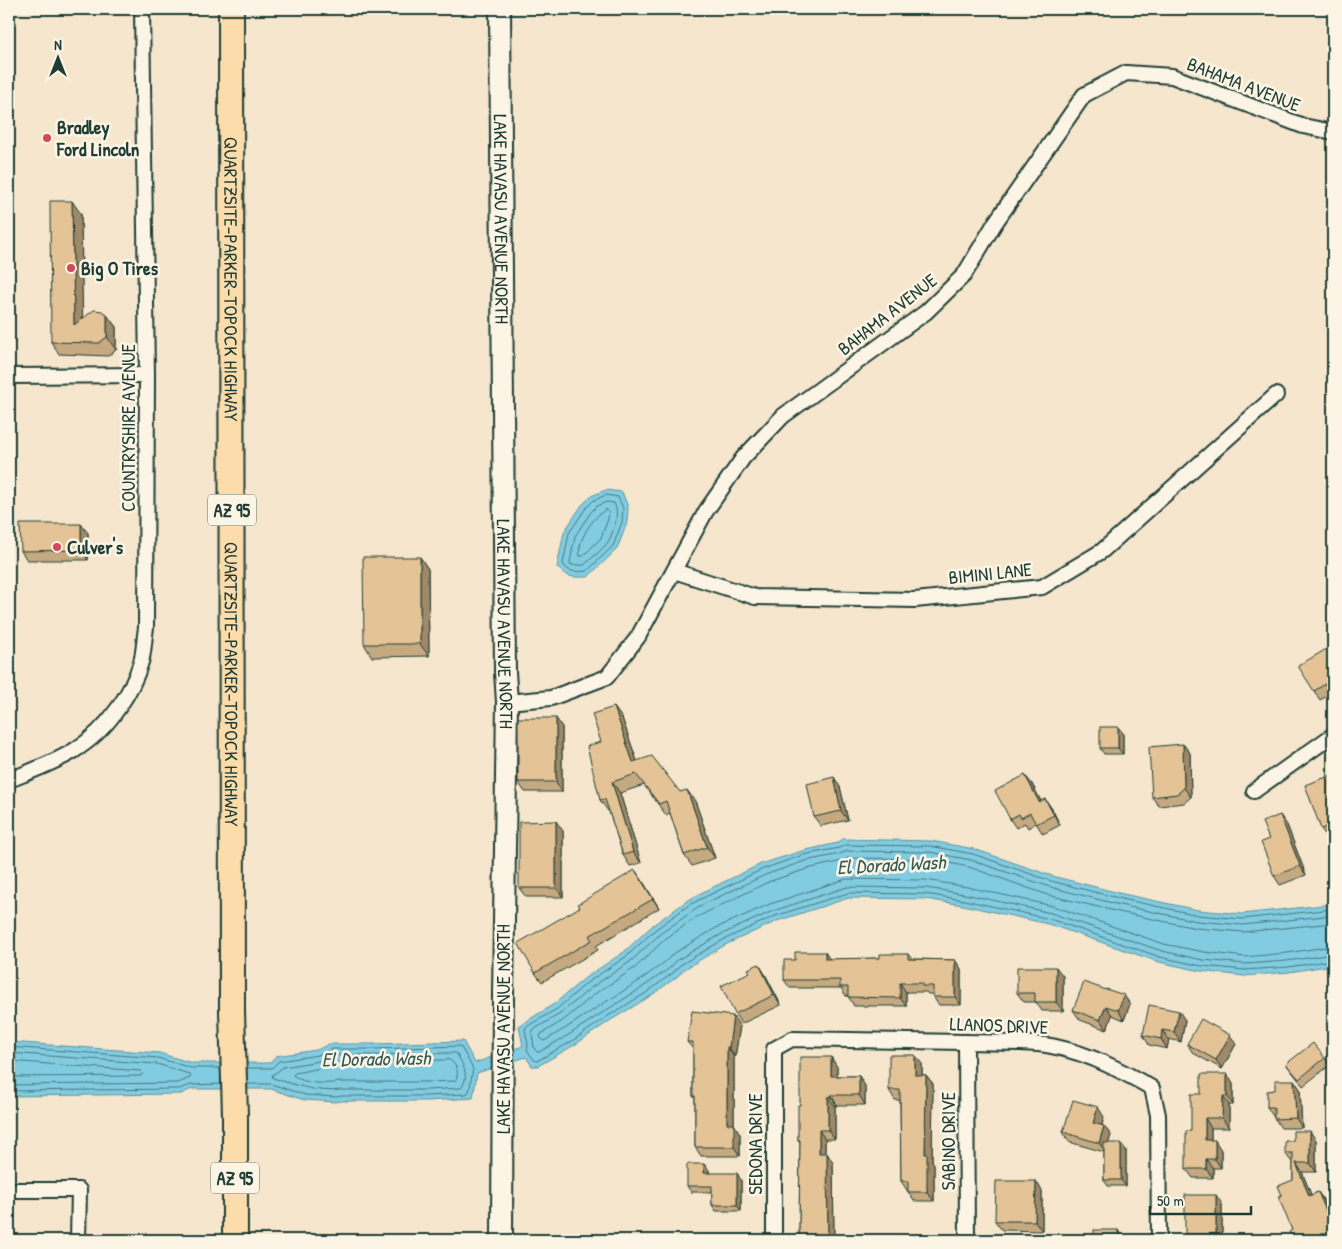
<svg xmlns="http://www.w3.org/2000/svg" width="1342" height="1249" font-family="'Patrick Hand',sans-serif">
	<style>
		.water { fill: #82cce2; stroke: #5a939c }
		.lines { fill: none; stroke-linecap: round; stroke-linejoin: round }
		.shore { stroke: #47767a; stroke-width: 1 }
		.minor-casing { stroke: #1f3d34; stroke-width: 18 }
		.secondary-casing { stroke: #1f3d34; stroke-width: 24 }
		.trunk-casing { stroke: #1f3d34; stroke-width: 28 }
		.minor { stroke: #fcf5e5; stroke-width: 14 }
		.secondary { stroke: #fcf5e5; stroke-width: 20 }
		.trunk { stroke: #fddcac; stroke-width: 24 }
		.wall { fill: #c4a981; stroke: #1f3d34 }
		.shaded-wall { fill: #a08969; stroke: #1f3d34 }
		.building { fill: #e4c496; stroke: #1f3d34 }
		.poi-dot { fill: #d1495b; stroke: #fcf5e5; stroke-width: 2 }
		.labels { text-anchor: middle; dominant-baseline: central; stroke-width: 5; stroke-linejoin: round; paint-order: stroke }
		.shield { fill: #fcf5e5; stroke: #617469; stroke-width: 1 }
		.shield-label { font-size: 18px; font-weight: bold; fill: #1f3d34 }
		.street-label { font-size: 19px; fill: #1f3d34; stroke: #fcf5e5 }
		.poi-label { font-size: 19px; font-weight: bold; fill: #1f3d34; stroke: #fcf5e5; text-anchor: start }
		.water-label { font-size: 20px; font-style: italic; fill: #335a57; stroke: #fcf5e5 }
	</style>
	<rect width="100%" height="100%" fill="#f5e6cd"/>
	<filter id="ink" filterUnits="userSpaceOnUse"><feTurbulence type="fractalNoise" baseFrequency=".02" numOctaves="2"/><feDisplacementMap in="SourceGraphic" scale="10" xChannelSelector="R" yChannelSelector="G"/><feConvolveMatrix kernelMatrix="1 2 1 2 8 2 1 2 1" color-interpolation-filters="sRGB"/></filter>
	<g filter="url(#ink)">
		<g class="water">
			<path d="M606 490 622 492 628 507 627 523 617 549 588 577C574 577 568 579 557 567L564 532 582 505 591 496Z"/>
			<polygon points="843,839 931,841 974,849 1052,876 1123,894 1198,910 1242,914 1333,904 1333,965 1289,972 1244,976 1201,971 1159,962 1048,924 963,905 925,899 849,898 777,921 725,945 683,970 678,976 649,997 611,1020 576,1044 538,1066 532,1066 526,1057 477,1073 473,1098 428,1101 341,1101 336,1102 304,1100 271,1089 192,1089 181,1094 9,1096 9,1042 159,1053 192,1063 270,1063 276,1056 317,1050 329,1044 374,1044 463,1041 475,1063 523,1046 519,1026 554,1004 585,978 624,952 653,925 687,901 701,893 761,864 802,851 838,843"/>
		</g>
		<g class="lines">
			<g class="shore">
				<path d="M606 495 618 497 623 508 622 522 613 546 587 571C577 572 568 573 563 564L569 533 586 508 593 501Z"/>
				<path d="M607 502 614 503C620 514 614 531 608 542 603 549 591 559 584 565H571L570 562 575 536 591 512 597 506Z"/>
				<path d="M606 510 609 512 608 519 601 538 583 556H580C576 543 593 515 606 510Z"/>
				<polyline points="1333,909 1242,919 1198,915 1122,899 1051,881 973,854 930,846 845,845 839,848 803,855 763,869 705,897 689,905 656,929 627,956 588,982 557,1009 526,1027 525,1030 528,1045 527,1050 534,1060 537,1061 574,1040 608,1016 646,993 674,972 680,965 723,940 775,916 848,893 925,894 964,900 1050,919 1160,957 1202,966 1245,970 1288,967 1333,960"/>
				<polyline points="1333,915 1243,925 1197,921 1120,905 1050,887 971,860 930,852 847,851 840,854 805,861 765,875 708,902 693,911 660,934 631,961 592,987 560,1014 533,1030 532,1033 534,1048 537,1052 539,1052 570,1034 605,1011 643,987 670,968 677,960 720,935 773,911 847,887 926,888 965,894 1051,913 1162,951 1203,960 1245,964 1287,961 1333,954"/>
				<polyline points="1333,923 1243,932 1196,928 1119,912 1048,895 969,867 929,859 849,858 842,861 807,869 768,882 697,917 665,939 635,968 596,993 564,1020 541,1034 540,1036 542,1040 544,1041 566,1028 601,1005 639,981 665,962 673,954 716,928 770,904 846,879 926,880 967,887 1053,906 1164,944 1204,952 1245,957 1287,953 1333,946"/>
				<polyline points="9,1047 158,1058 191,1068 221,1068"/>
				<polyline points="9,1053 157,1064 189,1074 191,1076 190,1078 178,1083 9,1085"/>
				<path d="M455 1053 457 1054C463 1065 470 1076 461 1088L427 1090H341C317 1093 296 1085 273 1078L272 1076 273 1074 277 1072 283 1067 319 1061 332 1055H374Z"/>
				<path d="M450 1060C457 1065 460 1074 455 1081L427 1082H341C327 1084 304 1085 293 1075L295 1073 321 1068 334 1063Z"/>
				<polyline points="9,1061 141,1071 143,1073 141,1076 9,1077"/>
				<polyline points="247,1068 272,1068 279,1061 318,1055 331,1049 374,1049 459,1046 461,1047 473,1069 469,1092 466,1094 427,1096 341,1096 335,1097 305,1095 271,1084 247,1084"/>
				<polyline points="9,1091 179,1089 191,1085 221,1084"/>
			</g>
			<g class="minor-casing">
				<g id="minor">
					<polyline points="9,376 147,375"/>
					<polyline points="674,571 755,597 915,600 1042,587 1102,551 1276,395"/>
					<polyline points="507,702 551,698 607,677 638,637 706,511 743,458 783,416 926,312 964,275 995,223 1084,95 1126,73 1172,76 1303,126 1333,132"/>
					<path d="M9 780C55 762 90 750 119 707 128 694 136 679 141 662 144 652 144 639 146 628L147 375 142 9"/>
					<polyline points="1254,791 1333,735"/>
					<polyline points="966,1042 967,1240"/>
					<polyline points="9,1190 79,1190 78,1240"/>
					<path d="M774 1240V1049L792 1039 1021 1043C1033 1044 1045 1044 1056 1047 1090 1054 1122 1071 1152 1088L1158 1115 1159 1240"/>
				</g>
			</g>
			<g class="secondary-casing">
				<g id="secondary">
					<path id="s1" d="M500 9 505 672 507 702 503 995 502 1240"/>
				</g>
			</g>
			<g class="trunk-casing">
				<g id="trunk">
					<path id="s2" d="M231 9 232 1011 235 1115V1240"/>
				</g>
			</g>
			<use href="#minor" class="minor"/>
			<use href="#secondary" class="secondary"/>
			<use href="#trunk" class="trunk"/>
		</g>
		<g class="wall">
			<polygon points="81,214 82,318 107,315 116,327 116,350 108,356 59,354 51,342"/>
			<polygon points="88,533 88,560 27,560 21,551"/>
			<polygon points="420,557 428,569 429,656 372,657 364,644"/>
			<polygon points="1333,645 1333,693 1320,700 1314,691"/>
			<polygon points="622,718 637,761 680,792 695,801 715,858 692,866 684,855 670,813 666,815 644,785 620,793 641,863 630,866 623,855 609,811 608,811 600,800 601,742"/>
			<polygon points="562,727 562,792 525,792 518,782"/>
			<polygon points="1123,733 1123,754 1104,754 1100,748"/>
			<polygon points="1183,744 1190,753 1191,797 1184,803 1159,806 1152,797"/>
			<polygon points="1332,775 1333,778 1333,835 1327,837 1321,829"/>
			<polygon points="1032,784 1041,801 1045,799 1052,809 1060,825 1043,834 1036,823 1028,828 1025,823 1016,828 1010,819"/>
			<polygon points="840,787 848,820 821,826 814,817"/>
			<polygon points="1287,825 1306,875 1280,885 1274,876"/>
			<polygon points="563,831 563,897 526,897 519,888"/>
			<polygon points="635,870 642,880 659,908 596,946 598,950 542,982 535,973 580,907"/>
			<polygon points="908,954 912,959 955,960 961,969 961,1005 939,1005 933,997 933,994 928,994 926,992 906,992 906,1006 854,1006 848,996 846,996 841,988 790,988 784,980 795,960 880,958"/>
			<polygon points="765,974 781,1005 741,1024 735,1014"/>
			<polygon points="1063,976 1063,1011 1042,1011 1036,1002 1024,1002 1017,993"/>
			<polygon points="1106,990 1130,1004 1124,1020 1112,1015 1107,1030 1080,1020 1073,1010"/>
			<polygon points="1185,1020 1181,1042 1169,1039 1167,1049 1149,1045 1143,1035"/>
			<polygon points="740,1026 735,1057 734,1057 734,1124 740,1134 740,1156 701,1156 695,1147 695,1099 693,1096 693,1049 687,1042"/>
			<polygon points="1187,1044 1236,1044 1222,1069 1193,1053"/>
			<polygon points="831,1057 837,1067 837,1076 859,1076 865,1086 865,1105 837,1105 837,1106 835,1106 835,1139 825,1139 825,1153 833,1163 834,1240 800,1240 799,1238 800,1142 798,1140 800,1105"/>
			<polygon points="1325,1058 1330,1065 1303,1086 1286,1064"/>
			<polygon points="922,1064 922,1075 926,1075 933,1084 932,1161 934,1164 934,1201 914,1201 901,1181 900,1100 895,1100 889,1090"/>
			<polygon points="1227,1074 1233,1084 1233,1105 1229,1105 1229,1128 1211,1128 1211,1140 1221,1150 1221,1168 1213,1168 1213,1178 1193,1178 1186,1169 1191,1131 1201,1094"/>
			<polygon points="1294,1080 1300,1089 1302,1128 1281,1128 1267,1107 1275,1090"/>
			<polygon points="1104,1117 1102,1125 1111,1135 1108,1143 1126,1150 1126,1186 1108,1186 1104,1180 1104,1152 1069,1142 1063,1132"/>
			<polygon points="1316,1140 1316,1172 1302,1172 1311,1195 1318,1192 1324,1201 1333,1221 1333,1240 1293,1240 1292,1230 1282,1195 1293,1180 1293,1161 1291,1161 1285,1153"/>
			<polygon points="709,1170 709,1173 741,1180 741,1211 716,1211 712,1205 712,1192 691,1192 687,1186"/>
			<polygon points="1036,1181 1042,1191 1042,1231 1002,1230 995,1221"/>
			<polygon points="1222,1204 1222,1240 1189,1240 1185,1234"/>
		</g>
		<g class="shaded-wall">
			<polygon points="72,201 81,214 83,337 74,325"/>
			<polygon points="107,315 116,327 116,350 107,337"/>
			<polygon points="81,524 88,533 88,560 81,550"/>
			<polygon points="420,557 428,569 429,656 420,644"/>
			<polygon points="614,707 622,718 641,773 633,762"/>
			<polygon points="556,718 562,727 562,792 556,782"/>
			<polygon points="1118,727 1123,733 1123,754 1118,748"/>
			<polygon points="1183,744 1190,753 1191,797 1184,788"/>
			<polygon points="1025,775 1032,784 1046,811 1039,802"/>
			<polygon points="834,777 840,787 848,820 841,811"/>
			<polygon points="612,782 620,793 641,863 633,852"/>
			<polygon points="687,790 695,801 715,858 707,847"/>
			<polygon points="1045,799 1052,809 1060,825 1054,815"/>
			<polygon points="1280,815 1287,825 1306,875 1300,866"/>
			<polygon points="556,821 563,831 563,897 556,888"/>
			<polygon points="635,870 642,880 659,908 653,899"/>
			<polygon points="825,952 831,961 825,959"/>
			<polygon points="955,960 961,969 961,1005 955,997"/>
			<polygon points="759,964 765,974 781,1005 774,995"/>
			<polygon points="1056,967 1063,976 1063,1011 1056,1002"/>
			<polygon points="900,983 906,992 906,1006 900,998"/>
			<polygon points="1124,995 1130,1004 1124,1020 1118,1010"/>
			<polygon points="1106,1006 1112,1015 1107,1030 1100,1020"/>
			<polygon points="1179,1011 1185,1020 1181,1042 1174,1032"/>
			<polygon points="733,1016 740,1026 735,1057 729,1047"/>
			<polygon points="1162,1030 1169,1039 1167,1049 1161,1039"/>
			<polygon points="1230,1035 1236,1044 1222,1069 1216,1060"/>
			<polygon points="727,1047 734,1057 734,1124 740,1134 740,1156 734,1147 727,1124"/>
			<polygon points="915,1055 922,1064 922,1084 915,1075"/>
			<polygon points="831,1057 837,1067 837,1086 831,1076"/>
			<polygon points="1227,1074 1233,1084 1233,1105 1227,1096"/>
			<polygon points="926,1075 933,1084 932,1161 934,1164 934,1201 927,1192 925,1154"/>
			<polygon points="859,1076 865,1086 865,1105 859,1095"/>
			<polygon points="1294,1080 1300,1089 1302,1128 1296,1118"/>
			<polygon points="831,1095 837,1105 837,1106 831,1097"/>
			<polygon points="1223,1096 1229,1105 1229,1128 1222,1118"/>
			<polygon points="828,1097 835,1106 835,1139 828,1130"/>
			<polygon points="1098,1107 1104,1117 1100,1132 1093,1123"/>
			<polygon points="1205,1118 1211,1128 1211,1150 1205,1140"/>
			<polygon points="1104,1126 1111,1135 1106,1153 1099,1143"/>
			<polygon points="819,1130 825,1139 825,1163 819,1153"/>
			<polygon points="1310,1131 1316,1140 1316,1172 1310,1163"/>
			<polygon points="1215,1140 1221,1150 1221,1168 1215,1159"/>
			<polygon points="1121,1143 1126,1150 1126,1186 1121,1180"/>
			<polygon points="827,1153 833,1163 834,1240 828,1240"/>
			<polygon points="1206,1159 1213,1168 1213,1178 1206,1169"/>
			<polygon points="1296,1163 1302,1172 1315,1204 1309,1196"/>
			<polygon points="704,1164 709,1170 709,1180 704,1173"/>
			<polygon points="737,1173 741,1180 741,1211 737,1205"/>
			<polygon points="1036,1181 1042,1191 1042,1231 1035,1221"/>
			<polygon points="1318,1192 1324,1201 1333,1221 1333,1227"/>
			<polygon points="1216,1195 1222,1204 1222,1240 1220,1240 1216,1234"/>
			<polygon points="1118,1230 1124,1239 1124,1240 1118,1240"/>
		</g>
		<g class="building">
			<polygon points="50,201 72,201 74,325 94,310 102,311 107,315 107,337 99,343 51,342"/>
			<polygon points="20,524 81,524 81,550 21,551"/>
			<polygon points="363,557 420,557 420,644 364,644"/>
			<polygon points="1333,645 1333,679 1314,691 1298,666"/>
			<polygon points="614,707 633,762 652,756 680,792 687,790 707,847 684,855 666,801 659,804 636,774 612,782 633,852 623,855 605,799 600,800 587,746 601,742 592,714"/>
			<rect x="518" y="718" width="38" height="64"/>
			<rect x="1100" y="727" width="18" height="21"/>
			<polygon points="1183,744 1184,788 1177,794 1152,797 1149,747"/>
			<polygon points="1025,775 1039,802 1045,799 1054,815 1036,824 1030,813 1021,818 1019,814 1010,819 995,791"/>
			<polygon points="1332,775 1333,780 1333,824 1321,829 1305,785"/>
			<polygon points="834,777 841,811 814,817 807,784"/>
			<polygon points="1280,815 1300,866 1274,876 1261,842 1269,839 1262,822"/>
			<polygon points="556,821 556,888 519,888 519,822"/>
			<polygon points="635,870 653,899 589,936 592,940 535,973 518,943 580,907 578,904"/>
			<polygon points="795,952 825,952 825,959 880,958 880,954 908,954 908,959 955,960 955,997 933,997 933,986 922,986 922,983 900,983 900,998 848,997 848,987 840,987 840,980 784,980 784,960 795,960"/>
			<polygon points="759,964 774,995 735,1014 721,986 750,972 748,969"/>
			<polygon points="1017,967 1056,967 1056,1002 1035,1002 1035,993 1017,993"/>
			<polygon points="1084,982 1106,990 1106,989 1124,995 1118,1010 1106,1006 1100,1020 1073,1010"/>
			<polygon points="1149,1005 1179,1011 1174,1032 1162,1030 1161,1039 1143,1035"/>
			<polygon points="692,1011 733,1016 729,1047 727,1047 727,1124 734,1124 734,1147 695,1147 695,1096 693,1096 693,1042 687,1042"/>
			<polygon points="1201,1019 1230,1035 1216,1060 1187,1044"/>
			<polygon points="1313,1043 1325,1058 1299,1079 1286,1064"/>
			<polygon points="889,1055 915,1055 915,1075 926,1075 925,1154 927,1154 927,1192 908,1192 908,1181 901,1181 900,1090 889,1090"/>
			<polygon points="800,1057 831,1057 831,1076 859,1076 859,1095 831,1095 831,1097 828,1097 828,1130 819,1130 819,1153 827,1153 828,1240 818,1240 818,1238 799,1238 800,1140 798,1140 798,1105 800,1105"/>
			<polygon points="1201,1074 1227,1074 1227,1096 1223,1096 1222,1118 1205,1118 1205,1140 1215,1140 1215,1159 1206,1159 1206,1169 1186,1169 1186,1131 1191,1131 1191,1094 1201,1094"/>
			<polygon points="1275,1080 1294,1080 1296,1118 1274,1119 1274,1107 1267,1107 1267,1091 1275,1090"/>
			<polygon points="1073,1100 1098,1107 1093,1123 1104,1126 1099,1143 1063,1132"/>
			<polygon points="1293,1131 1310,1131 1310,1163 1296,1163 1309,1196 1318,1192 1333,1227 1333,1238 1330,1239 1331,1240 1293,1240 1289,1232 1292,1230 1278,1196 1282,1195 1278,1186 1293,1180 1293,1153 1285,1153 1285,1141 1293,1141"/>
			<rect x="1104" y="1143" width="17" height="37"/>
			<polygon points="687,1164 704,1164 704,1173 737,1173 737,1205 712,1205 712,1186 687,1186"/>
			<polygon points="996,1181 1036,1181 1035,1221 995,1221"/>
			<rect x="1185" y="1195" width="31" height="39"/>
			<rect x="1094" y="1230" width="24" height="10"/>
		</g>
	</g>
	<g class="poi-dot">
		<circle cx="47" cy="138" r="5"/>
		<circle cx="71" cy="268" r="5"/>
		<circle cx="57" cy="547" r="5"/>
	</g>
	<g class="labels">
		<g class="shield">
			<rect x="208" y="494.5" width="48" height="31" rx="4"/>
			<rect x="211" y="1162.5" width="48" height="31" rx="4"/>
		</g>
		<g class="shield-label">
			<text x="232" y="510">AZ 95</text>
			<text x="235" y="1178">AZ 95</text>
		</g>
		<g class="street-label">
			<text transform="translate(1244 84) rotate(21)">BAHAMA AVENUE</text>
			<text stroke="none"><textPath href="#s1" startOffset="210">LAKE HAVASU AVENUE NORTH</textPath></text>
			<text stroke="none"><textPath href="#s2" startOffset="270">QUARTZSITE–PARKER–TOPOCK HIGHWAY</textPath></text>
			<text transform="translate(887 314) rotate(-38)">BAHAMA AVENUE</text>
			<text transform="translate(128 428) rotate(-90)">COUNTRYSHIRE AVENUE</text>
			<text transform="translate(990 573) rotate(-6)">BIMINI LANE</text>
			<text stroke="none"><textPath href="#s1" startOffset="615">LAKE HAVASU AVENUE NORTH</textPath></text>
			<text stroke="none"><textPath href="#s2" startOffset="675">QUARTZSITE–PARKER–TOPOCK HIGHWAY</textPath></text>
			<text transform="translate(999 1025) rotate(2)">LLANOS DRIVE</text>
			<text transform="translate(503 1029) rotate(-90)">LAKE HAVASU AVENUE NORTH</text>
			<text transform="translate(948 1141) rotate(-90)">SABINO DRIVE</text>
			<text transform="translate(755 1144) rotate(-90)">SEDONA DRIVE</text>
		</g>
		<g class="poi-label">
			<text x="57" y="127">Bradley<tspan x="57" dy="22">Ford Lincoln</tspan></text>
			<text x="81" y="268">Big O Tires</text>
			<text x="67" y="547">Culver's</text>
		</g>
		<g class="water-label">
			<text transform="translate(891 864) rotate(-3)">El Dorado Wash</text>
			<text transform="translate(376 1058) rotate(-1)">El Dorado Wash</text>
		</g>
	</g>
	<rect width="1342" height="1249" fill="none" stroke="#fcf5e5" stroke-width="30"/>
	<rect x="15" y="15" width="1312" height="1219" fill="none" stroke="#1f3d34" stroke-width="2" filter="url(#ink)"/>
	<g transform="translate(58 58)" stroke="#fcf5e5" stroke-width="4" paint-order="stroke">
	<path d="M0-4L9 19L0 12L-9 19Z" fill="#1f3d34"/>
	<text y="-8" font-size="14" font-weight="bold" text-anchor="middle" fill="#1f3d34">N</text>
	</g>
	<path d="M1150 1206v8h101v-8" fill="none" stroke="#1f3d34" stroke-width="2.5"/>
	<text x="1157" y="1206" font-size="15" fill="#1f3d34" stroke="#fcf5e5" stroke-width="4" paint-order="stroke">50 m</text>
</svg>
